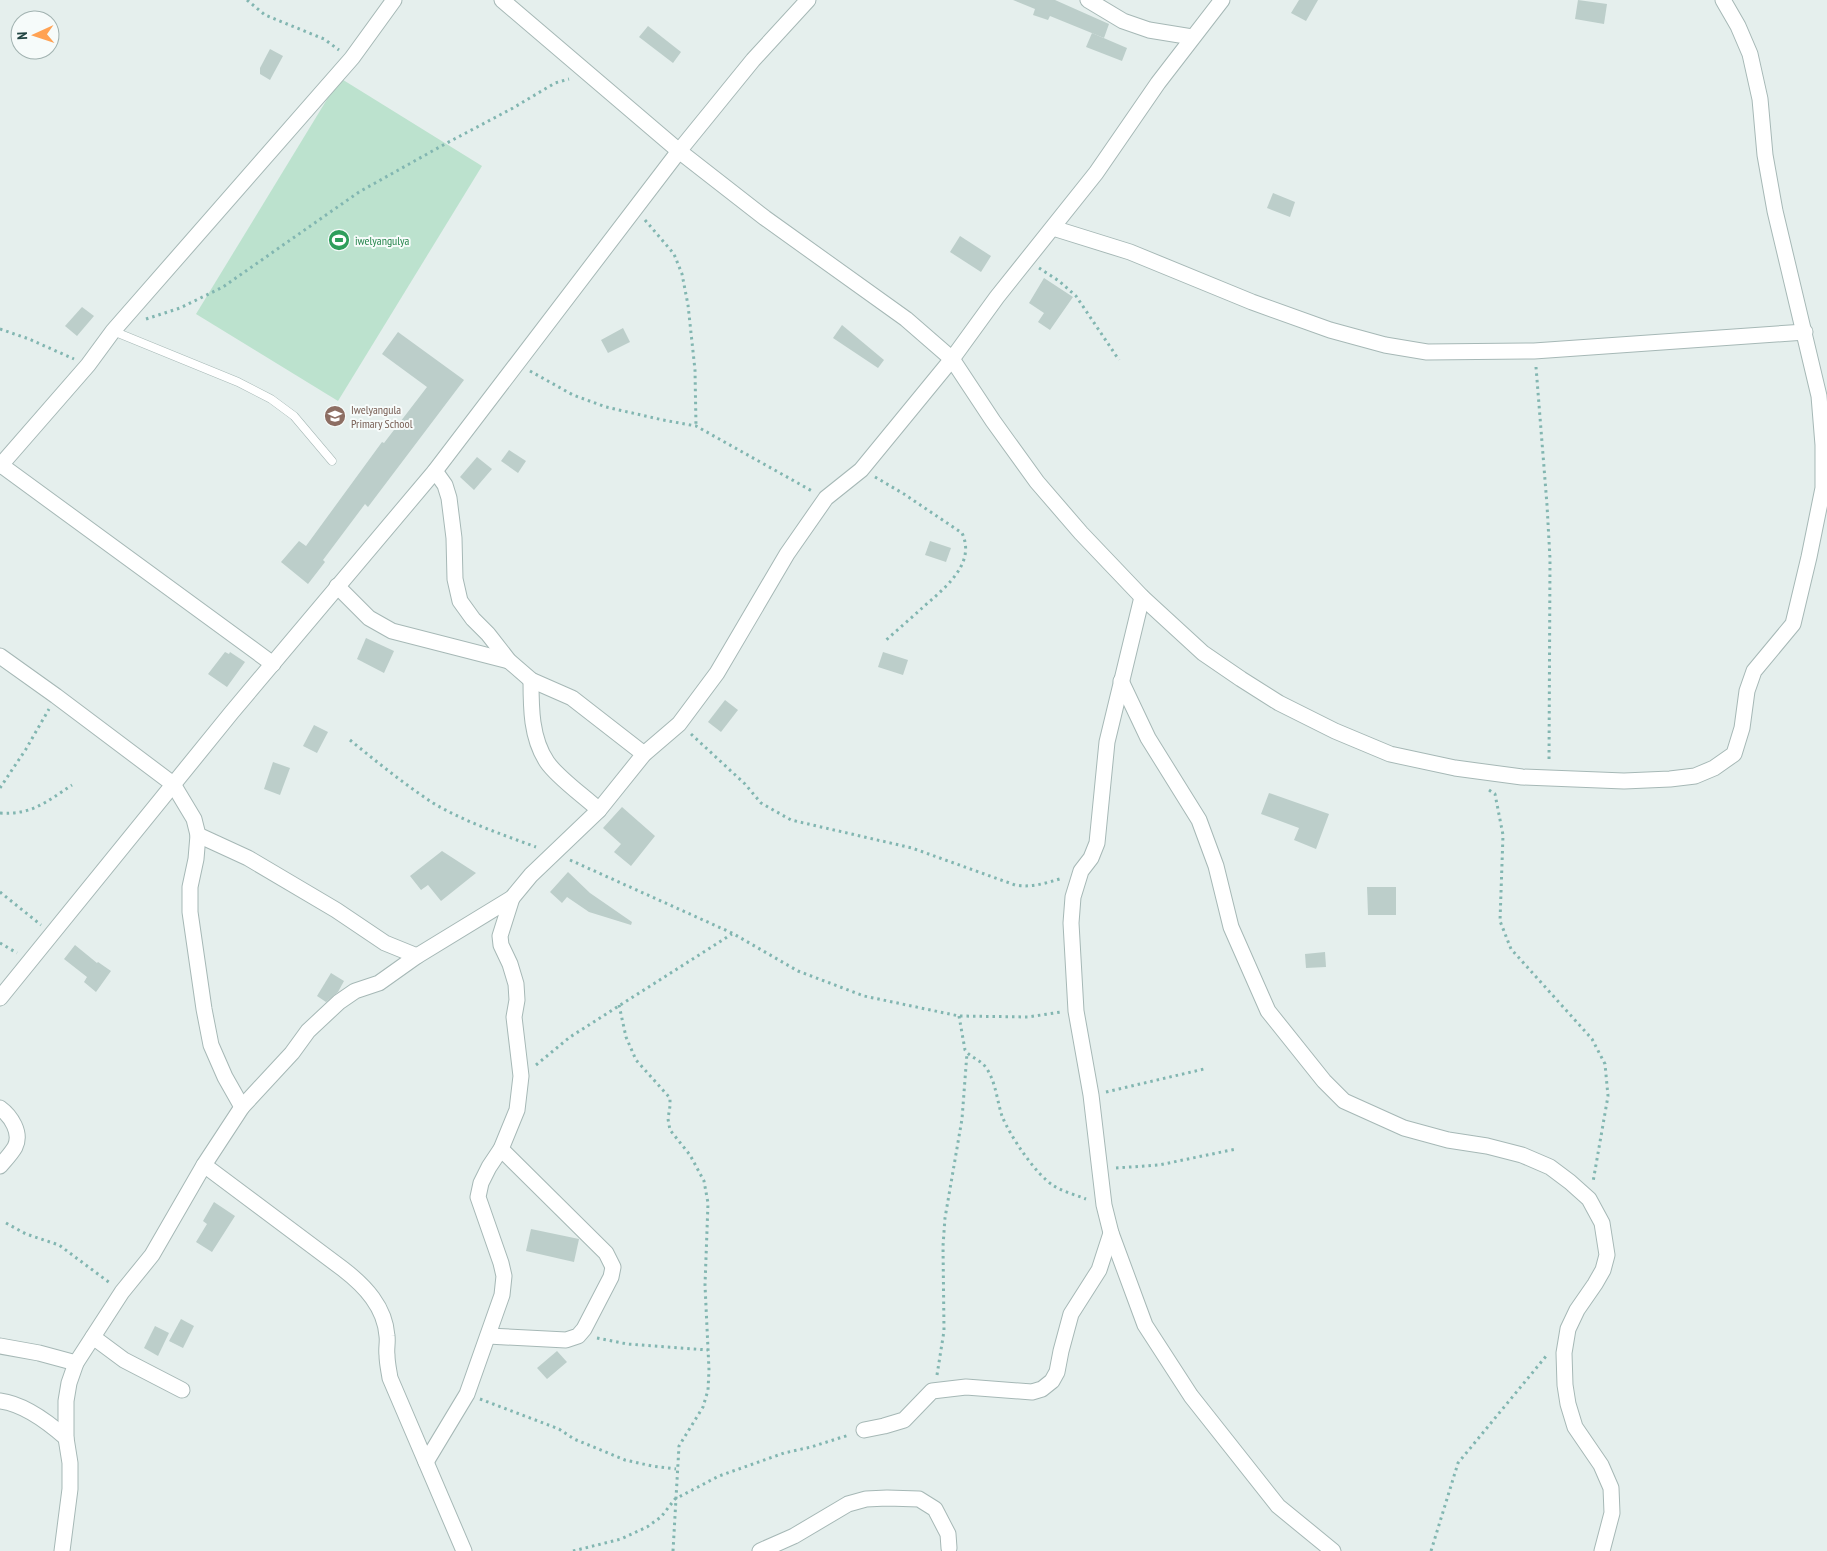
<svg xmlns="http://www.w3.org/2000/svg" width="1827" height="1551" font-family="'PT Sans Narrow',sans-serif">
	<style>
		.green { fill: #bce2ce }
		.building { fill: #bcceca }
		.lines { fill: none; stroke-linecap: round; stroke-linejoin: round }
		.service-casing { stroke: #a6b8b6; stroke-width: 9 }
		.minor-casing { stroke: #a6b8b6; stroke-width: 17 }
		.path { stroke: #82b6b1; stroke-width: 3; stroke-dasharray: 2.5 4; stroke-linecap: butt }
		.service { stroke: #fff; stroke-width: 8 }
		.minor { stroke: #fff; stroke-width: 15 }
		.labels { text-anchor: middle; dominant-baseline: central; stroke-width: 4; stroke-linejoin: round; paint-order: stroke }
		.leisure-label { font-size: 12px; fill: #27864d; stroke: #f6fbfa; text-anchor: start }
		.education-label { font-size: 12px; fill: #785e54; stroke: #f6fbfa; text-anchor: start }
	</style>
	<rect width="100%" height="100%" fill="#e5efed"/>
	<polygon class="green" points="340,78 482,166 338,401 196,314"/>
	<g class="building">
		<polygon points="1013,0 1055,0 1109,24 1104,38 1050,16 1048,20 1033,15 1035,9"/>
		<polygon points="1299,0 1318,0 1306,21 1291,13"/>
		<polygon points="1578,0 1607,4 1604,24 1575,19"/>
		<polygon points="648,26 681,52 673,63 639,37"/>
		<polygon points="1092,33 1127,48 1122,61 1086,47"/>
		<polygon points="270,49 283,56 270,80 260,74 260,68"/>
		<polygon points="1273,193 1295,202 1290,217 1267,208"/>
		<polygon points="960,236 991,256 981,272 950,252"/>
		<polygon points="1044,278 1073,297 1050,330 1038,322 1044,313 1029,303"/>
		<polygon points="82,307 94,316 77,336 65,326"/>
		<polygon points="842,325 884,360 878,368 833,338"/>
		<polygon points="623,328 630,342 608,353 601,340"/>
		<polygon points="398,332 464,380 368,507 365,504 323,560 325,562 308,584 281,562 299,541 306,546 382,442 384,443 427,387 382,354"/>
		<polygon points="509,450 526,461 518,473 501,461"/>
		<polygon points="477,457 492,469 474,490 460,477"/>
		<polygon points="930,541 951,548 946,562 925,555"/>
		<polygon points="366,638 394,651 384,673 357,659"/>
		<polygon points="225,652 229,654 230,652 245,662 227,687 208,674"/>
		<polygon points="883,652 908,660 903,675 878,667"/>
		<polygon points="725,700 738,710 721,732 708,722"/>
		<polygon points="314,725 328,732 317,753 303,746"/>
		<polygon points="273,762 290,768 280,795 264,789"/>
		<polygon points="1269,793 1329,814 1316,849 1294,840 1299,828 1261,814"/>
		<polygon points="622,807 655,836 631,866 614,852 621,844 603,828"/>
		<polygon points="442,851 476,873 441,901 428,885 421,890 410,876"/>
		<polygon points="568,872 590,893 632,922 631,925 589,912 567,897 562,903 550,892"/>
		<polygon points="1367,887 1396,887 1396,915 1368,915"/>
		<polygon points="75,945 97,963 98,962 111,971 96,992 84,982 87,977 64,959"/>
		<polygon points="1325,952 1326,967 1306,968 1305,954"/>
		<polygon points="331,973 344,981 338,992 326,1002 317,996"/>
		<polygon points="214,1202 235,1216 212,1252 196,1242 207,1224 203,1221"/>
		<polygon points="531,1229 579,1239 574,1262 526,1251"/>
		<polygon points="181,1319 194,1326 183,1348 169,1341"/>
		<polygon points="155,1326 169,1333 158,1356 144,1348"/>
		<polygon points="557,1351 567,1362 547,1379 537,1368"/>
	</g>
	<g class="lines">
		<g class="service-casing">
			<polyline id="service" points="113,331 238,382 271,399 294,416 332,461"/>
		</g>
		<g class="minor-casing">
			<g id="minor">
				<polyline points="502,0 679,151 765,218 906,319 952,359 993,421 1037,482 1081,533 1142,597 1203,653 1241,679 1279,703 1335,731 1390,754 1455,768 1522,777 1624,781 1670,779 1695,776 1714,768 1734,754 1742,728 1747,691 1754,671 1793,624 1809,557 1823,488 1823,445 1819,396 1775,211 1765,155 1760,99 1750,54 1738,26 1723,0"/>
				<polyline points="1088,0 1123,21 1149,30 1192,37"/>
				<polyline points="1053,228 1130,252 1252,302 1330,330 1385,345 1427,352 1534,351 1805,332"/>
				<polyline points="1,465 273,664"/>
				<polyline points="0,466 88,365 113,331 352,58 394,0"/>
				<polyline points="435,471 445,485 449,498 454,538 455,579 460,601 473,619 488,634 509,661 531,680 572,698 644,754"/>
				<polyline points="337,586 369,618 392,631 509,661"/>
				<polyline points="1142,597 1107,742 1097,843 1091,858 1081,871 1073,897 1071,923 1076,1011 1091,1095 1104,1205 1111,1233 1145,1325 1191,1396 1278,1506 1333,1551"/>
				<polyline points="0,656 56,696 173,784 194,819 198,835 196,859 190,887 190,912 204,1009 211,1045 225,1077 242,1107"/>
				<path d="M531 680C531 708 531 738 547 762 558 778 584 796 599 810"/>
				<polyline points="1121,681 1148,738 1199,820 1216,866 1231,927 1268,1011 1324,1081 1344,1101 1404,1128 1448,1140 1487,1146 1522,1155 1550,1167 1570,1182 1589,1199 1602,1223 1607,1255 1603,1270 1595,1284 1577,1310 1568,1329 1564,1353 1565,1385 1568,1404 1575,1427 1601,1465 1611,1488 1612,1513 1602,1551"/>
				<polyline points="198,835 248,858 336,910 385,943 417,956"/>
				<polyline points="0,998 232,712 435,471 679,151 753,60 808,0"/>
				<path d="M0 1108C11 1116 22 1133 15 1147 11 1154 5 1160 0 1166"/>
				<path d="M204 1165 343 1269C365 1286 385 1307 387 1336 388 1342 386 1349 387 1355 387 1363 389 1371 390 1378L464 1551"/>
				<polyline points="488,1336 566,1340 578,1336 584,1329 611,1277 613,1267 606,1253 501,1149"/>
				<polyline points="93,1337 124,1360 182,1390"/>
				<polyline points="0,1346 39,1353 76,1363"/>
				<path d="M0 1401C24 1404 49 1423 66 1438"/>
				<polyline points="864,1430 884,1426 904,1420 932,1391 966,1387 1032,1392 1042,1389 1052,1381 1057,1372 1061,1351 1071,1314 1099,1270 1111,1233"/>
				<polyline points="426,1462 467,1394 502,1295 504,1276 501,1263 478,1197 481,1183 489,1167 501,1149 517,1110 521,1076 514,1017 517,1000 516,984 510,964 501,945 500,936 512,898"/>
				<polyline points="62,1551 70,1489 70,1463 66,1438 66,1401 69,1383 76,1363 122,1292 152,1255 204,1165 242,1107 292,1053 308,1031 339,1002 355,991 379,983 417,956 512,898 531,875 599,810 644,754 679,724 717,673 787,554 826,498 861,470 952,359 997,297 1096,173 1158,83 1222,0"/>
				<polyline points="760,1551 794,1536 848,1504 866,1499 887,1498 919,1499 935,1509 948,1534 949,1548"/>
			</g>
		</g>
		<g class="path">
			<polyline points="247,0 265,15 324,39 339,50"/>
			<polyline points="645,220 674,254 682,274 688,305 695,370 696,426"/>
			<polyline points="1039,268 1059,281 1076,296 1119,360"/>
			<polyline points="146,319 180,308 223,287 359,192 445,144 513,108 555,83 569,79"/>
			<polyline points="0,329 29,339 74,359"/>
			<polyline points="1536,367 1547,505 1550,559 1549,762"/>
			<polyline points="530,371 573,395 606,407 663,420 696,426 812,491"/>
			<path d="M875 477 904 494 962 533C977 565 942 590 921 609 909 620 896 631 884 642"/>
			<path d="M691 734 745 784 761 803 791 820 912 848 1015 885C1032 888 1046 883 1063 878"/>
			<path d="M350 740C377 762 404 784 433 803 465 822 501 834 536 847"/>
			<polyline points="0,788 26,749 49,709"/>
			<polyline points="1489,790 1495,794 1503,835 1500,921 1511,949 1592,1039 1605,1064 1608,1096 1593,1182"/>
			<path d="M0 813C32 815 46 802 72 785"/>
			<polyline points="570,860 732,933 798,971 864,996 959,1016 1028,1017 1061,1012"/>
			<polyline points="0,892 41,925"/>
			<polyline points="0,943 17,953"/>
			<polyline points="619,1005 626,1037 636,1060 670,1098 670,1106 668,1119 670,1130 690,1155 704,1181 708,1203 705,1285 709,1370 708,1390 703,1407 679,1446 673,1551"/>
			<path d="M959 1016 965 1050C970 1058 981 1059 987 1069 996 1083 997 1101 1002 1116 1010 1136 1036 1175 1054 1186 1064 1192 1076 1195 1086 1199"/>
			<polyline points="536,1065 570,1037 732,934"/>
			<polyline points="1106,1092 1204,1069"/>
			<polyline points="1116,1168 1159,1165 1236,1149"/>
			<polyline points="6,1223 26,1234 59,1245 110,1283"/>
			<polyline points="597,1338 627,1344 708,1350"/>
			<polyline points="937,1375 944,1331 943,1246 945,1218 962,1119 967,1053"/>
			<polyline points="480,1399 559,1429 574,1439 625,1460 652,1466 676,1469"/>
			<polyline points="573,1551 621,1539 647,1527 661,1517 675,1499 719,1476 784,1453 811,1447 849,1435"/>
			<polyline points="1431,1551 1458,1463 1547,1355"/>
		</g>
		<use href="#service" class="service"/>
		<use href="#minor" class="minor"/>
	</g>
	<defs>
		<g id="stadium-disc" transform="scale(1.125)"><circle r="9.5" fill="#2e9e5b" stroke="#f6fbfa"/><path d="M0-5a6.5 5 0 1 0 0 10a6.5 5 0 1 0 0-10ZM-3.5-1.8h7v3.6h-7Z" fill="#fff"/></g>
		<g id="school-disc" transform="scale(1.125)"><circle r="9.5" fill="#8d6e63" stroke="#f6fbfa"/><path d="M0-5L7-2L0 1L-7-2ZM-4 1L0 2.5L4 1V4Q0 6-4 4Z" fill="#fff"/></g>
	</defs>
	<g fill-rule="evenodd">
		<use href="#stadium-disc" x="339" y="240"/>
		<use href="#school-disc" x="335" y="416"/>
	</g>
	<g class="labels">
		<g class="leisure-label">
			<text x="355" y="240">iwelyangulya</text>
		</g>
		<g class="education-label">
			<text x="351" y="409">Iwelyangula<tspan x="351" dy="14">Primary School</tspan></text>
		</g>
	</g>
	<g transform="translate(35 35) rotate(267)"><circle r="24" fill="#f6fbfa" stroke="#a1b2b0"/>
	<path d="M0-4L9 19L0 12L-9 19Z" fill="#ffa253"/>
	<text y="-8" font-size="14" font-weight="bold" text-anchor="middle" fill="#214442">N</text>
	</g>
</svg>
